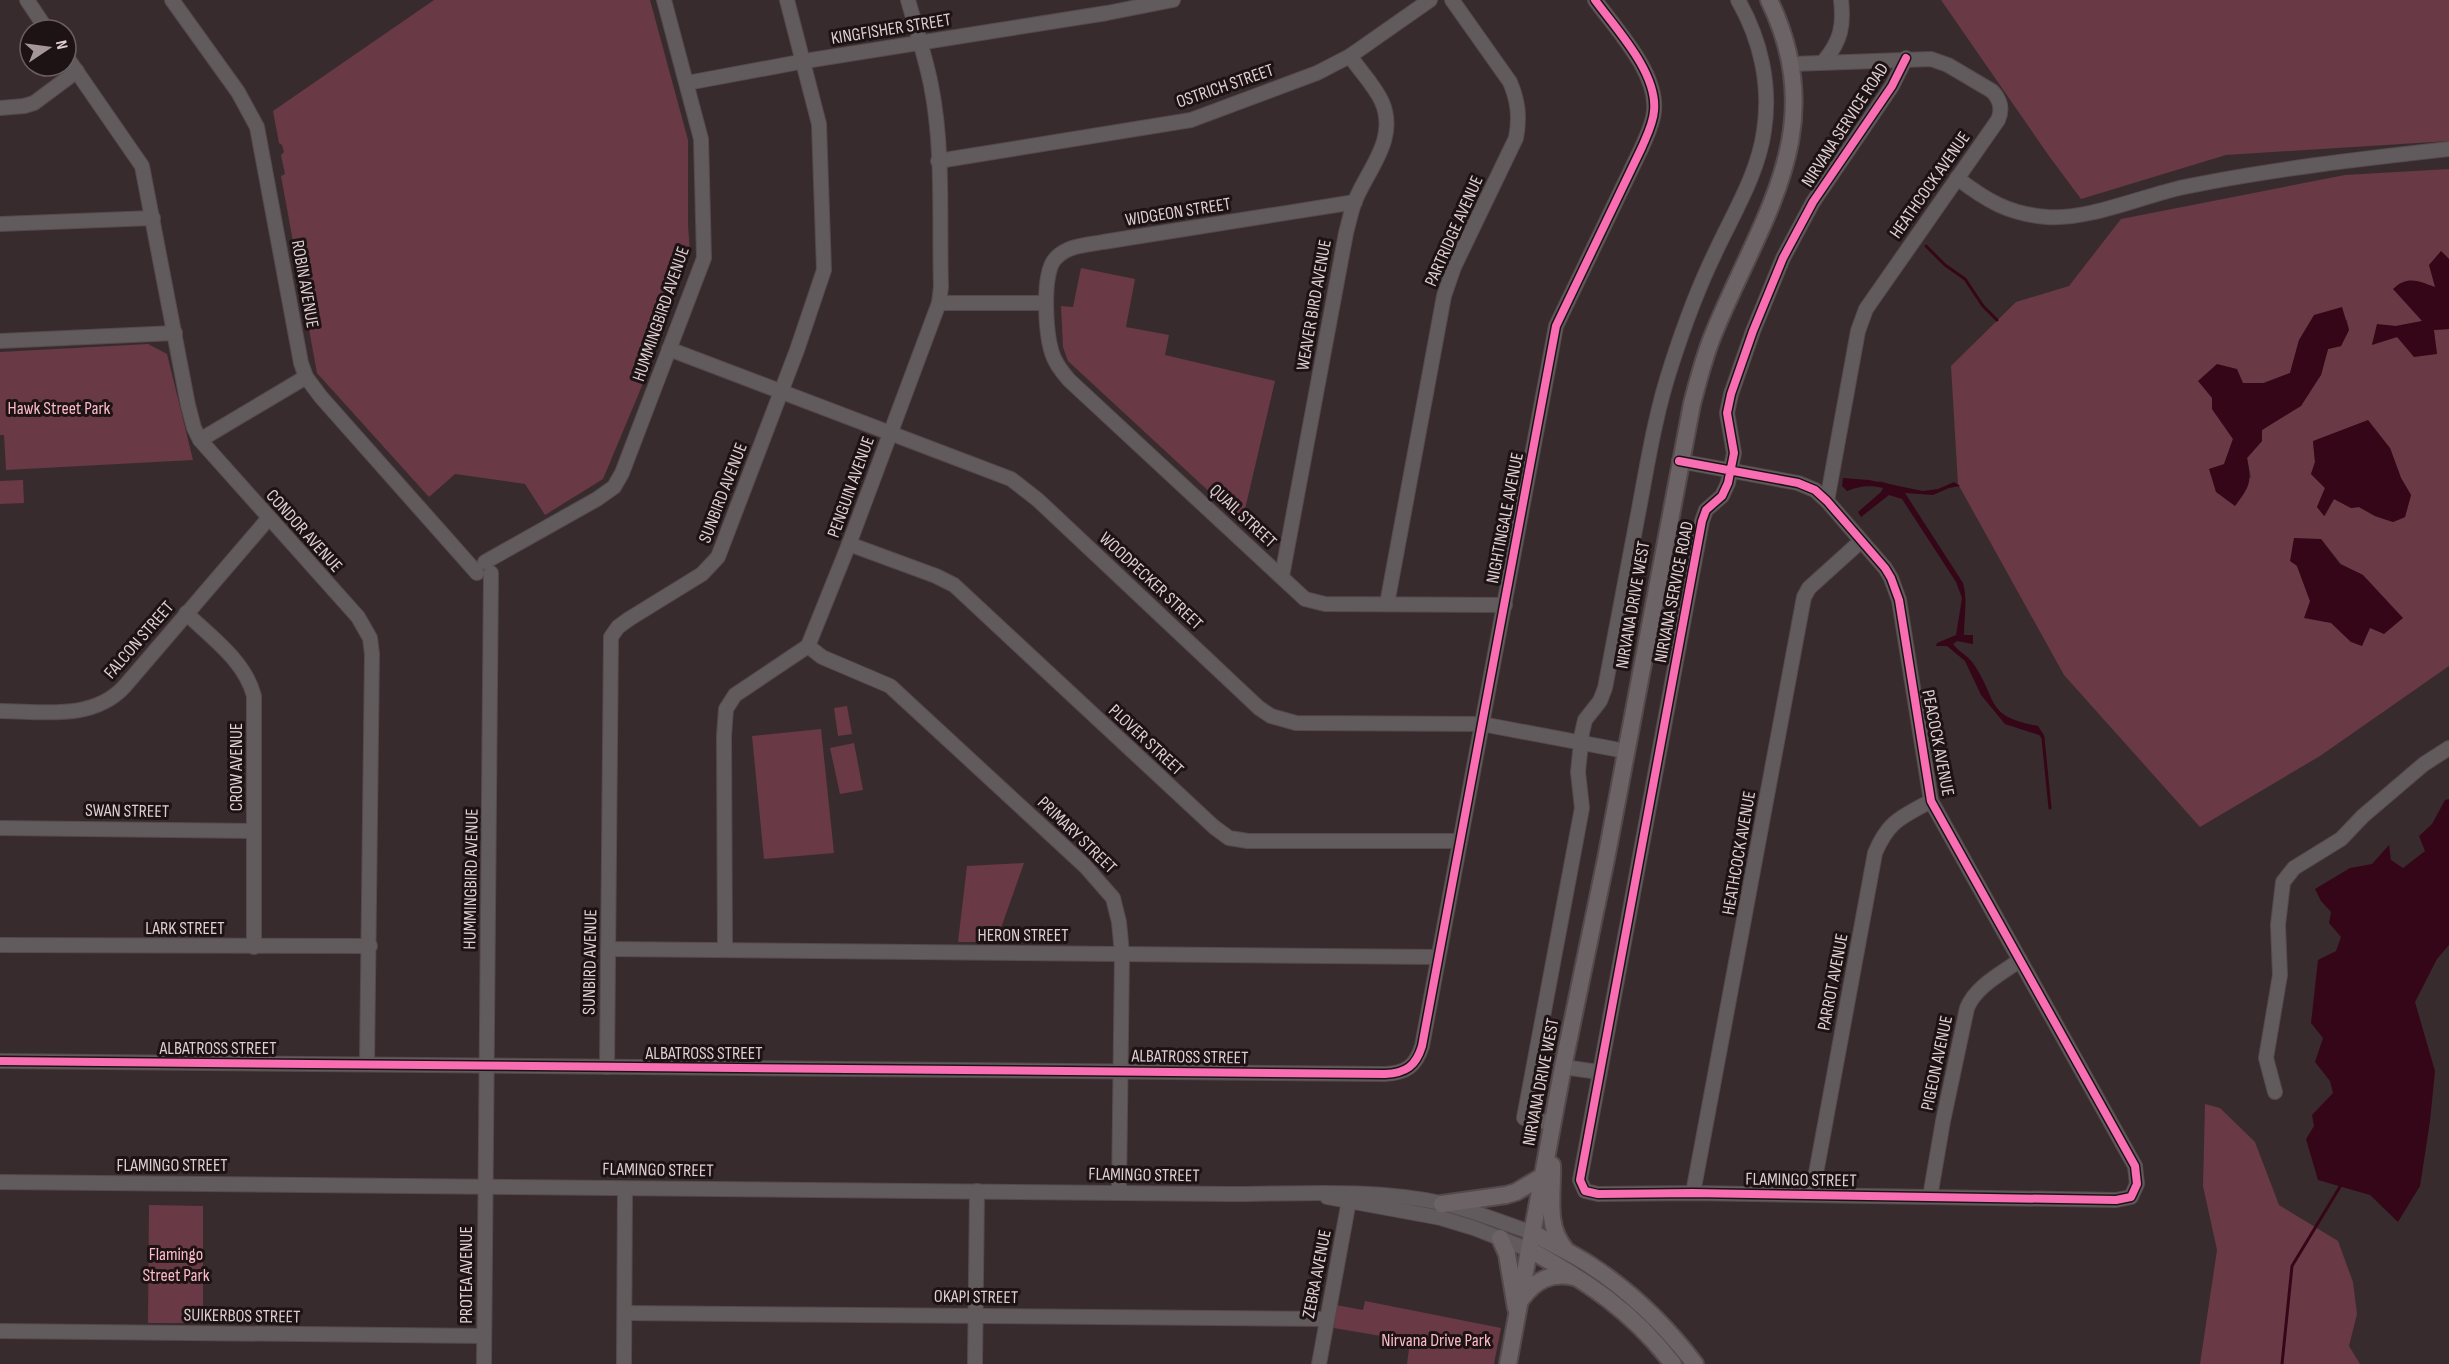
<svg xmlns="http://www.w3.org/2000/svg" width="2449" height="1364" font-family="'Sofia Sans Condensed',sans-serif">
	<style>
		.green { fill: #693945; fill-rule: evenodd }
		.water { fill: #350617 }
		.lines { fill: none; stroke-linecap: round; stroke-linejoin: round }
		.stream { stroke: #350617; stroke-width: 3 }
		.minor-casing { stroke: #55494c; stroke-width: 16 }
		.major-casing { stroke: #55494c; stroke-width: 20 }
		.minor { stroke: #615b5d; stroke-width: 14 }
		.major { stroke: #6b6365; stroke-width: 16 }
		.cycleway-casing { stroke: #1d1315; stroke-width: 11 }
		.cycleway { stroke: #f96db3; stroke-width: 8 }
		.labels { text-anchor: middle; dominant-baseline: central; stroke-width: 6; stroke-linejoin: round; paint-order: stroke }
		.street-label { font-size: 18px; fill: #dfcfd2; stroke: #1d1315 }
		.park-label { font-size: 18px; fill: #fcb9c8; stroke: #1d1315 }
	</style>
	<rect width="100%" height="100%" fill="#382b2e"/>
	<g class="green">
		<polygon points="434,0 650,0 688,140 688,225 690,253 658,331 660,334 649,369 603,479 545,515 525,484 455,474 429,497 317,373 281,176 285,174 281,155 284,152 282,145 279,143 273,111"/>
		<polygon points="1941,0 2449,0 2449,141 2226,155 2081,199 2049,156"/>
		<path d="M2449 169V259L2441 251 2435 287 2423 321 2396 326 2377 325 2372 344 2397 337 2437 354 2433 330 2449 329V666L2320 756 2200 827 2064 675 1958 484 1951 366 2016 302 2069 286 2121 219 2345 175ZM2347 320 2349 330 2341 346 2328 349 2321 375 2278 419 2262 430V441L2247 458 2251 478 2209 469 2224 465 2233 439 2212 409V398L2243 383H2263L2290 373 2299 340ZM2313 442 2390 448 2401 478 2411 495 2405 517 2393 522 2375 516 2359 507 2351 508 2334 499 2325 516 2317 507 2325 488 2311 474 2315 462ZM2321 539 2341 564 2363 575 2351 642 2310 601 2297 566Z"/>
		<polygon points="1081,268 1135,279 1126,327 1169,335 1165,355 1275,381 1242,522 1068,361 1063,347 1061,306 1073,307"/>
		<polygon points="148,344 167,354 193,460 6,470 4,435 0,435 0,352"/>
		<polygon points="23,480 24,503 0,504 0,481"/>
		<polygon points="847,706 852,734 838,736 834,708"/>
		<polygon points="821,729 834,853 764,859 752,736"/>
		<polygon points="854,743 863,790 840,794 830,748"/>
		<polygon points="1024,863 996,942 958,942 967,866"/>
		<polygon points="2205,1104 2220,1108 2255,1142 2279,1205 2338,1241 2353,1282 2357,1314 2349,1346 2360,1364 2200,1364 2217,1250 2203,1186"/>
		<polygon points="149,1205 203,1206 203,1323 148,1323"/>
		<polygon points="1365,1301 1501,1328 1494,1364 1407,1364 1410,1341 1334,1328 1336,1305 1363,1310"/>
	</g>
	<g class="water">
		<path d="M2441 251 2449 259V329L2434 330 2437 354 2414 357 2397 337 2372 345 2377 324 2396 326 2422 321 2393 289C2407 275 2419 281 2435 287L2429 265Z"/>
		<path d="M2342 307 2349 330 2341 346 2328 349 2321 375 2301 406 2262 430V441L2247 458C2252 483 2250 486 2235 506L2216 492 2209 469 2224 464 2233 439 2212 409V398L2198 381 2217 364 2237 369 2243 383H2264L2290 373 2299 340 2314 315Z"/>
		<polygon points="2368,420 2390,448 2401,478 2411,495 2405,517 2393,522 2375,516 2359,507 2351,508 2334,499 2324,516 2317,507 2325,488 2311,474 2315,462 2313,441"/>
		<path d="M1843 478 1869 480 1923 491 1938 489 1954 482 1960 486 1949 488 1933 495 1905 493 1963 583C1968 601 1964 616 1964 635H1973V644L1957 641 1953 644C1959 652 1967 655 1973 663 1999 701 1984 716 2038 726L2045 737 2005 724 1981 695 1965 661 1947 646H1936L1937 643 1956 635 1962 598 1956 582 1902 499 1889 495 1861 517 1858 512 1881 492 1883 488C1870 485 1859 486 1847 491L1842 486Z"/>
		<polygon points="2294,538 2321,539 2340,564 2363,575 2403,618 2384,634 2370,628 2362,646 2351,642 2331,623 2304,618 2310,601 2297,566 2290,561"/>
		<polygon points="2449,799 2449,945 2437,959 2415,1002 2435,1071 2430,1121 2420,1186 2398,1222 2370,1195 2318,1180 2306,1139 2314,1126 2312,1115 2333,1093 2330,1081 2315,1062 2323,1038 2311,1023 2318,960 2336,951 2341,937 2329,923 2331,912 2321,901 2315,889 2350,868 2372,864 2389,845 2391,860 2403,868 2425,851 2419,836 2432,824 2445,800"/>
	</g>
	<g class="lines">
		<g class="stream">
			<polyline points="1926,246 1945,265 1965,279 1983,306 1997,320"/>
			<polyline points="1880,483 1894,487"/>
			<polyline points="2040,733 2043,738 2050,808"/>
			<polyline points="2282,1364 2292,1266 2341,1185"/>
		</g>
		<g class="minor-casing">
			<g id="minor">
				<polyline points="27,0 47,30"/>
				<polyline points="172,0 238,92 257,127 301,363 306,377 321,397 477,573"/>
				<polyline points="66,56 142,166 188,405 194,428 200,440 358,617 370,638 372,654 367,1064"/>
				<path d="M1824 61C1841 41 1844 25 1841 0"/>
				<path d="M1792 64 1931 59 1948 65 1992 91C2000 99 2003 109 1998 120L1866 309 1858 331 1827 501"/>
				<polyline points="687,83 805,61 1107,13 1173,0"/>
				<polyline points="0,108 24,106 34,103 77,71"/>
				<polyline points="938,161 1191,120 1317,73 1350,56 1430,0"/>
				<path d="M1957 178C1987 201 2009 214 2047 217 2089 220 2142 196 2184 187 2272 169 2360 159 2449 149"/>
				<path d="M1355 202 1103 242C1088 245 1068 245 1056 258 1041 272 1046 334 1052 353 1055 363 1062 372 1069 380L1305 599 1325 604 1505 605"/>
				<polyline points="0,224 153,218"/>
				<polyline points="939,303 1046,303"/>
				<polyline points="0,341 175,333"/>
				<polyline points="669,349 1011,479 1038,500 1259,708 1271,716 1296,723 1482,724 1625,751"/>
				<polyline points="200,440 306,377"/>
				<polyline points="1679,461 1798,483 1815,490 1827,501 1885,568 1891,578 1899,600 1931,801 2135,1166 2137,1184 2131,1197 2116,1200 1693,1193 1598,1194 1585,1191 1580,1180 1702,521 1706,510 1722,496 1728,483 1734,453 1727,413 1731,394 1753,331 1783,258 1813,202 1892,86 1906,58"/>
				<polyline points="849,544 936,576 954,585 1214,827 1229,838 1248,841 1460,841"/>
				<polyline points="485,562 597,499 614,487 622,473 704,258 701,139 664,0"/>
				<path d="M1282 576 1346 233C1349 222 1351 211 1355 201 1368 169 1398 139 1382 102 1375 86 1360 71 1350 56"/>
				<path d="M1387 604 1444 296 1454 267 1516 138C1520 117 1518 101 1510 82L1452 0"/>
				<path d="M186 613C212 638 245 661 254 696V947"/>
				<polyline points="808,646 822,657 890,686 1085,866 1113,898 1119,922 1122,954 1119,1193"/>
				<path d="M0 711C43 711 92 721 124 687L268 519"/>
				<polyline points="0,828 254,831"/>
				<polyline points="0,945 370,946"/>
				<polyline points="608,949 1438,957"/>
				<path d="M725 950 724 736 726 709 735 695 808 646 849 544 939 303 941 287C939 220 944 150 931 85 925 56 916 28 908 0"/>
				<path d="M0 1061 1385 1074C1406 1073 1416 1066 1422 1046L1556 326 1642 147C1647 135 1653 124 1654 111 1658 73 1616 29 1595 0"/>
				<polyline points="607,1067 611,637 618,627 629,619 702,574 718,557 797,350 824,270 819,124 787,0"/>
				<polyline points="1563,1067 1599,1072"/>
				<polyline points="2275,1092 2266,1058 2280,975 2278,925 2283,882 2294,868 2341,839 2363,816 2424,764 2449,748"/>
				<path d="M1553 1123 1524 1118 1582 808 1578 772 1582 733 1585 720 1600 701 1605 688C1616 628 1628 569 1639 509 1648 460 1656 411 1672 363 1684 326 1698 288 1715 253 1733 214 1758 174 1764 131 1771 86 1761 40 1738 0"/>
				<path d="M0 1182 1227 1194C1299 1194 1371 1188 1441 1203 1472 1210 1503 1223 1533 1233"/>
				<polyline points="1693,1193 1804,597 1809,588 1861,541"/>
				<path d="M1812 1195 1875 853C1889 820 1902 817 1931 801"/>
				<polyline points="1327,1197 1441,1218 1474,1228 1530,1250"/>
				<path d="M1930 1197 1943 1121 1967 1008C1976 986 2001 974 2020 960"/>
				<polyline points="625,1313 1326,1319"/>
				<polyline points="0,1331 484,1336"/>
				<polyline points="484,1364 491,573"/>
				<polyline points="624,1364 625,1189"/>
				<polyline points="975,1364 977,1191"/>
				<polyline points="1319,1364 1350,1195"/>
			</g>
		</g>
		<g class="major-casing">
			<g id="major">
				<path d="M1552 1165C1553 1195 1545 1225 1565 1249"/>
				<polyline points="1442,1204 1506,1195 1516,1192 1543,1176"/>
				<path d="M1533 1233C1552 1244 1572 1253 1590 1265 1630 1291 1666 1326 1695 1364"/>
				<polyline points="1500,1238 1507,1254 1516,1308"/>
				<path d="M1530 1250C1588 1282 1632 1311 1673 1364"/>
				<path d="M1522 1298C1536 1280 1551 1272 1574 1277"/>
				<path d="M1508 1364 1563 1067 1606 859 1692 404C1698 381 1704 357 1713 335 1761 217 1832 130 1769 0"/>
			</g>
		</g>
		<use href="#minor" class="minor"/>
		<use href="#major" class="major"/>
		<g class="cycleway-casing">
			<g id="cycleway">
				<polyline points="1679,461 1798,483 1815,490 1827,501 1885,568 1891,578 1899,600 1931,801 2135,1166 2137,1184 2131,1197 2116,1200 1693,1193 1598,1194 1585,1191 1580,1180 1702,521 1706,510 1722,496 1728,483 1734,453 1727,413 1731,394 1753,331 1783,258 1813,202 1892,86 1906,58"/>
				<path d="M0 1061 1385 1074C1406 1073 1416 1066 1422 1046L1556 326 1642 147C1647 135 1653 124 1654 111 1658 73 1616 29 1595 0"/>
			</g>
		</g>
		<use href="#cycleway" class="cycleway"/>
	</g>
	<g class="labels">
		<g class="street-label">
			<text transform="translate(891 29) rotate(-9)">KINGFISHER STREET</text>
			<text transform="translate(1225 86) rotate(-19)">OSTRICH STREET</text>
			<text transform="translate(1845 125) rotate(-57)">NIRVANA SERVICE ROAD</text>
			<text transform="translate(1930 185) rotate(-55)">HEATHCOCK AVENUE</text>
			<text transform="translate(1178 212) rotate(-9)">WIDGEON STREET</text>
			<text transform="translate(1454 231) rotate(-66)">PARTRIDGE AVENUE</text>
			<text transform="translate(305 284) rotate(80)">ROBIN AVENUE</text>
			<text transform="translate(1314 305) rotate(-80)">WEAVER BIRD AVENUE</text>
			<text transform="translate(661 314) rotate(-71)">HUMMINGBIRD AVENUE</text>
			<text transform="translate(851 487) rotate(-70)">PENGUIN AVENUE</text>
			<text transform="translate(723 493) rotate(-69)">SUNBIRD AVENUE</text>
			<text transform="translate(1243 516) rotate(43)">QUAIL STREET</text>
			<text transform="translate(1505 518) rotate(-79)">NIGHTINGALE AVENUE</text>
			<text transform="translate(304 531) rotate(48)">CONDOR AVENUE</text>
			<text transform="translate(1151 581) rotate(43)">WOODPECKER STREET</text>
			<text transform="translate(1674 592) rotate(-79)">NIRVANA SERVICE ROAD</text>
			<text transform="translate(1633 605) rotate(-80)">NIRVANA DRIVE WEST</text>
			<text transform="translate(139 640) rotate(-49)">FALCON STREET</text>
			<text transform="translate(1146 740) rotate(43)">PLOVER STREET</text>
			<text transform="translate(1938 743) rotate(79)">PEACOCK AVENUE</text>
			<text transform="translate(236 767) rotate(-90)">CROW AVENUE</text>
			<text transform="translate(127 811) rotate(1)">SWAN STREET</text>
			<text transform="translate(1077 835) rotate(44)">PRIMARY STREET</text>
			<text transform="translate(1739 853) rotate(-80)">HEATHCOCK AVENUE</text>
			<text transform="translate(471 879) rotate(-89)">HUMMINGBIRD AVENUE</text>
			<text x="185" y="928">LARK STREET</text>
			<text x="1023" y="935">HERON STREET</text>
			<text transform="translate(590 962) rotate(-89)">SUNBIRD AVENUE</text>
			<text transform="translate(1833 982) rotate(-79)">PARROT AVENUE</text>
			<text x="218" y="1048">ALBATROSS STREET</text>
			<text x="704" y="1053">ALBATROSS STREET</text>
			<text transform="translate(1190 1057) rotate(1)">ALBATROSS STREET</text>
			<text transform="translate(1937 1063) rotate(-78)">PIGEON AVENUE</text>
			<text transform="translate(1541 1082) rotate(-79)">NIRVANA DRIVE WEST</text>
			<text x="172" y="1165">FLAMINGO STREET</text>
			<text transform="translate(658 1170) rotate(1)">FLAMINGO STREET</text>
			<text transform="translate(1144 1175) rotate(1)">FLAMINGO STREET</text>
			<text transform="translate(1801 1180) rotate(1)">FLAMINGO STREET</text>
			<text transform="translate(1317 1274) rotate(-79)">ZEBRA AVENUE</text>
			<text transform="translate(466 1275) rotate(-90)">PROTEA AVENUE</text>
			<text transform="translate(976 1297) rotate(1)">OKAPI STREET</text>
			<text transform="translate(242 1316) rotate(1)">SUIKERBOS STREET</text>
		</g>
		<g class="park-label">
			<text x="59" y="408">Hawk Street Park</text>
			<text x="176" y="1254">Flamingo<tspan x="176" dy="21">Street Park</tspan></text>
			<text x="1436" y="1340">Nirvana Drive Park</text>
		</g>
	</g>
	<g transform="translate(48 48) rotate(77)"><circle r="28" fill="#1d1315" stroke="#6b5e61" stroke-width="1.5"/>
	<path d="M0-4.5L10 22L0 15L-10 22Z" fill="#a59699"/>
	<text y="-9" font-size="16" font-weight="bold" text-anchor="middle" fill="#dfcfd2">N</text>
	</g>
</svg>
